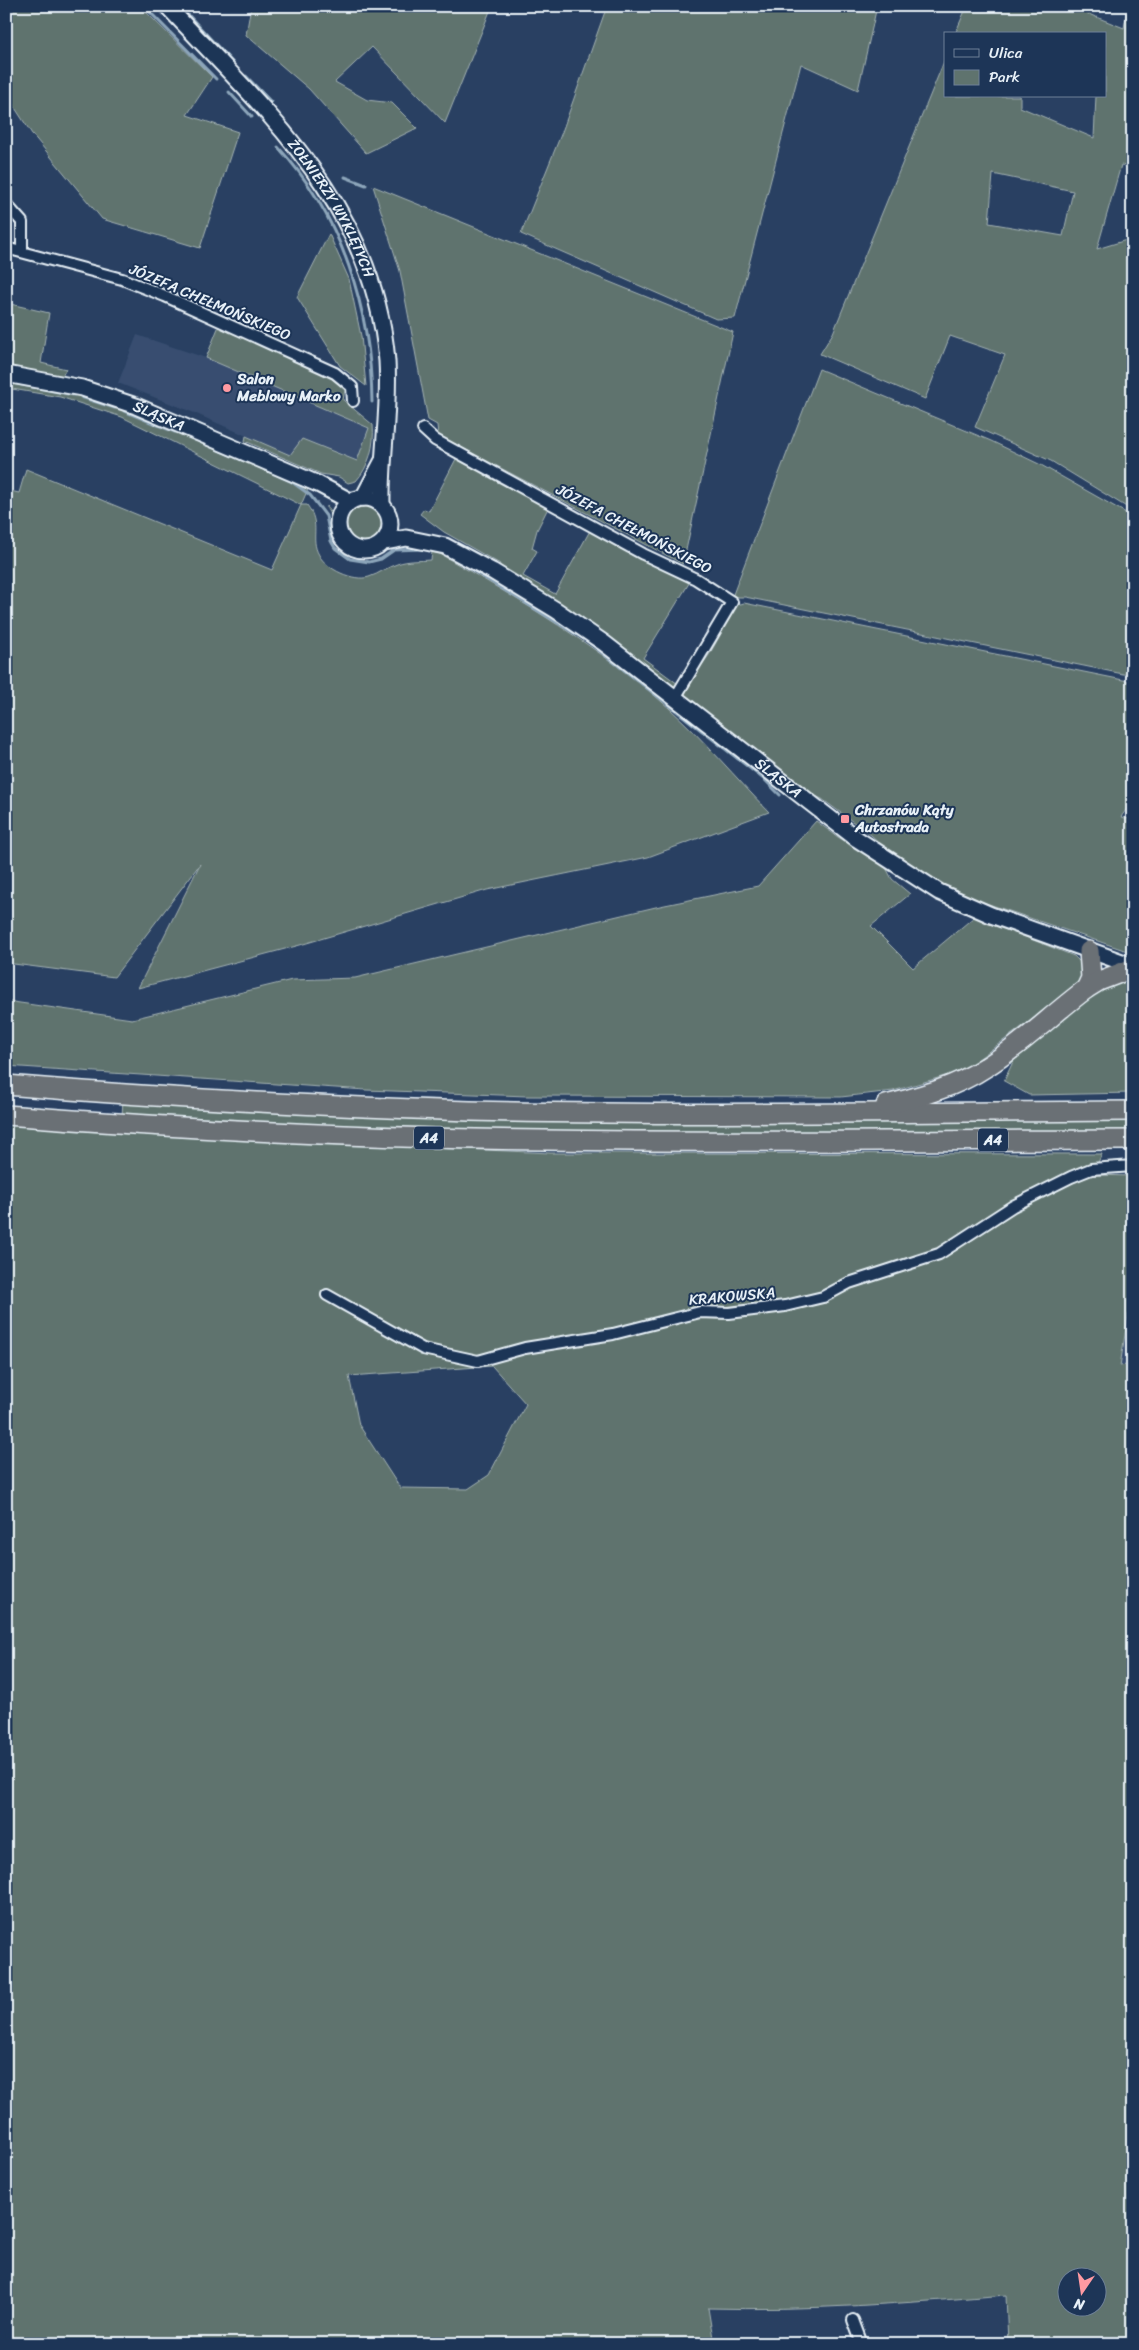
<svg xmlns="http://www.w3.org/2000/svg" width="1139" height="2350" font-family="Sriracha,sans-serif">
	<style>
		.built { fill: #374d70 }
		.green { fill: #5f736e; stroke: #a4b2b3; fill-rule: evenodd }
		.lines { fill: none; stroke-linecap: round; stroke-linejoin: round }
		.stream { stroke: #8da6bb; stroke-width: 3 }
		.minor-casing { stroke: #e8f1f8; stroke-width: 14 }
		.secondary-casing { stroke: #e8f1f8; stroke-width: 19 }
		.motorway-casing { stroke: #e8f1f8; stroke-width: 22 }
		.minor { stroke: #1d3557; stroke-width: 10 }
		.secondary { stroke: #1d3557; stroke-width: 15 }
		.motorway { stroke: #6b6f75; stroke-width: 19 }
		.poi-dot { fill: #ff9aa2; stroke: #1d3557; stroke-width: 2 }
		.labels { text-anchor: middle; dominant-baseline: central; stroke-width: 4; stroke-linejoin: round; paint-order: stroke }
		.shield { fill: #1d3557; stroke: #abb9c8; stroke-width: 1 }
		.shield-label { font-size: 14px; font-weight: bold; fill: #e8f1f8 }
		.street-label { font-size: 15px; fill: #e8f1f8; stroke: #1d3557 }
		.poi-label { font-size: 15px; font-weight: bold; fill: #e8f1f8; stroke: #1d3557; text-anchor: start }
	</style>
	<rect width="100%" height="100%" fill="#294062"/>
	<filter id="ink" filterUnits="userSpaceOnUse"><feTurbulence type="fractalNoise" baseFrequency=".02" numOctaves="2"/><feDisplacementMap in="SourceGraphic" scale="10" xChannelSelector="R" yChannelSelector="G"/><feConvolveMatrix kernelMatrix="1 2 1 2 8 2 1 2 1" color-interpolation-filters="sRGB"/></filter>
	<g filter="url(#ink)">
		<g class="built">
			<polygon points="137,335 206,358 369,428 357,461 302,439 290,455 192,412 118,383"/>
			<polygon points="1133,1284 1133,1364 1120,1366"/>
		</g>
		<g class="green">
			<polygon points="6,6 140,6 212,77 187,115 238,132 200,248 102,219 32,134 6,94"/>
			<polygon points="251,6 492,6 445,123 372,47 335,82 367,100 392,103 417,128 366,153 309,89 246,35"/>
			<polygon points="607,6 877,6 858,90 801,64 735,318 716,319 521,234 562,132"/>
			<path d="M967 6H1068L1124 28 1128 6H1133V168L1121 165 1097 249 1133 238V511L1051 461 975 427 1005 355 950 336 925 399 820 354 833 333 945 59V96H1020V107L1094 138 1096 96H1105V34H955ZM993 174 1073 191 1063 236 989 223Z"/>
			<polygon points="373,186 733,332 683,564 438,435 437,425 428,420 400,271"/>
			<polygon points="329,234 349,279 361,336 366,386 340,366 297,297"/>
			<polygon points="6,303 49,313 41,363 66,369 61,378 6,368"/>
			<path d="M220 323 346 384 343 400 373 425C375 445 369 467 356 481L348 483 339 477 321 474 245 441 246 436 290 455 302 439 357 461 369 428 206 358Z"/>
			<polygon points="819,369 991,441 1041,465 1133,517 1133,676 745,597 732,597"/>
			<path d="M6 380 65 391 129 409 293 481 308 489 301 505H307C322 525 309 538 319 555 326 569 354 582 369 577 379 574 387 567 397 564 408 560 420 561 431 560L432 552 440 554C520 600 600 647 669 708 704 740 736 778 769 812L648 857 487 890 300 945 138 988 200 864 114 977 6 963V490L19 493 26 469 272 570 301 505 122 417 60 397 6 388Z"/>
			<polygon points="457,457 550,504 537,530 532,548 537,551 523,576 555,594 592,527 691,580 643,658 678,684 673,690 498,568 500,564 444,532 420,514 424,509 429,511"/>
			<circle cx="365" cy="524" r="19"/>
			<path d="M327 506C337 516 332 527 338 539 347 556 371 560 385 547L387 549C370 563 342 557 334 535 331 525 333 518 327 509Z"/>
			<polygon points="744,603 1133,682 1133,800 1121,817 1133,820 1133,953 965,896 898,860 871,835 822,799 800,789 680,696 709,655 737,605"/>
			<polygon points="816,821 838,837 885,866 892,879 910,894 871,926 913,968 974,917 1074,956 1084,966 1081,981 1064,996 962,1071 893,1091 841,1097 527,1096 366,1090 6,1066 6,1001 132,1019 292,980 355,978 660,906 758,886"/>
			<polygon points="1128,979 1133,981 1133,1093 1029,1095 1004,1081 1018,1051 1094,989"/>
			<polygon points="123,1099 1133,1117 1133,1133 568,1134 388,1130 122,1117"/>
			<path d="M6 1121 240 1139 551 1153 1102 1154 1092 1175 1133 1176V1284L1120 1366 1133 1364V2344H1008L1006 2295C907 2303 808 2311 708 2308L714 2344H6ZM492 1366 526 1404 489 1475 468 1489 400 1488 359 1425 349 1376ZM1066 2278H1096V2308H1066Z"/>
		</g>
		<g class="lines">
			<g class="stream">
				<polyline points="144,6 216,79"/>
				<polyline points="180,6 233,63"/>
				<polyline points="246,76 271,102"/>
				<polyline points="229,92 252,117"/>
				<path d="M278 147C342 216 371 309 372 402"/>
				<polyline points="345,177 366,185"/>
				<polyline points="6,382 74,395"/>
				<polyline points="81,397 115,408"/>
				<polyline points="124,411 175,432"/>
				<polyline points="184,435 242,460"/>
				<polyline points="252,464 292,482 310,495 326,516 331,541 335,548 350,559 369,562 381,559 394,550 424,549"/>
				<polyline points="464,565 587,641 765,780 780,795"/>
			</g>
			<g class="minor-casing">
				<g id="minor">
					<polyline points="6,204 22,222 22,252"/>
					<polyline points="6,248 122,279 165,296 335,373 352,387 353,401"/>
					<polyline points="423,429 435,440 643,554 696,579 732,602 675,698"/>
					<polyline points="327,1295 423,1349 478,1361 525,1348 613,1334 700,1312 729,1313 785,1306 823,1297 849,1283 939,1254 1013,1206 1071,1177 1091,1169 1133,1166"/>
					<polyline points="853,2320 862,2344"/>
				</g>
			</g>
			<g class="secondary-casing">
				<g id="secondary">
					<path id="s1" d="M167 6C267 113 374 205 387 361 390 409 381 457 382 504"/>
					<path id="s2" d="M6 374 82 388 136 406 318 484 350 501"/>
					<circle cx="364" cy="524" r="26"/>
					<polyline points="363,498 382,462"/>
					<path id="s3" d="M384 542 406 538 445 546 492 571 556 610 604 643 857 839 939 892 991 915 1133 966"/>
				</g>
			</g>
			<g class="motorway-casing">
				<g id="motorway">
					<polyline points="1086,989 1091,978 1089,951"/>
					<path d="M6 1085C161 1098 315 1106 470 1111 691 1116 912 1112 1133 1111"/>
					<path d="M886 1105C921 1096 956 1087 986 1067 1022 1045 1052 1014 1086 989L1099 981 1133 968"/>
					<path d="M6 1115C185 1129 364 1138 544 1140 740 1143 936 1140 1133 1140"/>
				</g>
			</g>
			<use href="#minor" class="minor"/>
			<use href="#secondary" class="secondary"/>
			<use href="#motorway" class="motorway"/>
		</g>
	</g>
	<g class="poi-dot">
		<circle cx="227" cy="388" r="5"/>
		<rect x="840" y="814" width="10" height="10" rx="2.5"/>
	</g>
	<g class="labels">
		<g class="shield">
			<rect x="414" y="1126.5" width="30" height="23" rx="4"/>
			<rect x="978" y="1128.5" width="30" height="23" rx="4"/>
		</g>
		<g class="shield-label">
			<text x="429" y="1138">A4</text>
			<text x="993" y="1140">A4</text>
		</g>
		<g class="street-label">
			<text stroke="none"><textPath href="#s1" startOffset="262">ŻOŁNIERZY WYKLĘTYCH</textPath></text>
			<text transform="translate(210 302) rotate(23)">JÓZEFA CHEŁMOŃSKIEGO</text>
			<text stroke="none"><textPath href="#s2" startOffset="159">ŚLĄSKA</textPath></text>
			<text transform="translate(634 529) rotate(28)">JÓZEFA CHEŁMOŃSKIEGO</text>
			<text stroke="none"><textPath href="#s3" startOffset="469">ŚLĄSKA</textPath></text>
			<text transform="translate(732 1296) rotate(-5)">KRAKOWSKA</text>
		</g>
		<g class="poi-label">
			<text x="237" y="379">Salon<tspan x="237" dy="17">Meblowy Marko</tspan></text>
			<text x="855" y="810">Chrzanów Kąty<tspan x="855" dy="17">Autostrada</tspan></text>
		</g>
	</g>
	<rect width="1139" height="2350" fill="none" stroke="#1d3557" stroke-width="25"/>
	<rect x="12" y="12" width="1114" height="2325" fill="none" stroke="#e8f1f8" stroke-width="2" filter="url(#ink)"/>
	<rect x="944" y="32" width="162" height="65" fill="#1d3557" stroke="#6e8097"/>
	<rect x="954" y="49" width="25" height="8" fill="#1d3557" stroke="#6e8097"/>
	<text x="989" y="58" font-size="15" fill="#e8f1f8">Ulica</text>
	<rect x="954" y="70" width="25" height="15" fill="#5f736e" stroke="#6e8097"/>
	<text x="989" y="82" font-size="15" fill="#e8f1f8">Park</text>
	<g transform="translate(1082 2292) rotate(193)"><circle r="24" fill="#1d3557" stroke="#6e8097"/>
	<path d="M0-4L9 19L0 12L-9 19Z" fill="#ff9aa2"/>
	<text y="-8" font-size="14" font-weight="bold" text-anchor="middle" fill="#e8f1f8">N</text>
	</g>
</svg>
